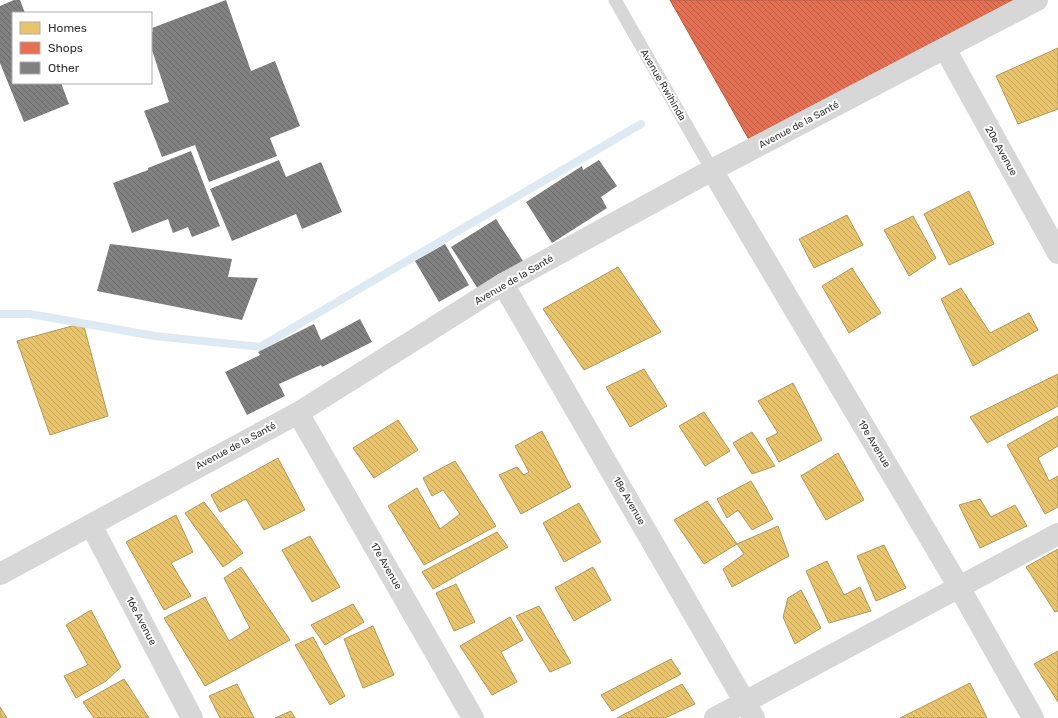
<svg xmlns="http://www.w3.org/2000/svg" width="1058" height="718" font-family="Rubik,sans-serif">
	<style>
		.homes { fill: url(#homes-back-hatch); stroke: #b2985a }
		.shops { fill: url(#shops-back-hatch); stroke: #b15d48 }
		.lines { fill: none; stroke-linecap: round; stroke-linejoin: round }
		.stream { stroke: #ddeaf3; stroke-width: 8 }
		.building { fill: url(#building-back-hatch) }
		.service { stroke: #d7d7d7; stroke-width: 13 }
		.minor { stroke: #d7d7d7; stroke-width: 22 }
		.labels { text-anchor: middle; dominant-baseline: central; stroke-width: 4; stroke-linejoin: round; paint-order: stroke }
		.street-label { font-size: 10px; fill: #333; stroke: #fff }
	</style>
	<defs>
		<pattern id="homes-back-hatch" width="6" height="6" patternUnits="userSpaceOnUse"><rect width="6" height="6" fill="#e9c46a"/><path d="M-1 5l2 2M0 0l6 6M5-1l2 2" fill="none" stroke="#c8a95c"/></pattern>
		<pattern id="shops-back-hatch" width="6" height="6" patternUnits="userSpaceOnUse"><rect width="6" height="6" fill="#e76f51"/><path d="M-1 5l2 2M0 0l6 6M5-1l2 2" fill="none" stroke="#bc5c44"/></pattern>
		<pattern id="building-back-hatch" width="6" height="6" patternUnits="userSpaceOnUse"><rect width="6" height="6" fill="#818181"/><path d="M-1 5l2 2M0 0l6 6M5-1l2 2" fill="none" stroke="#6a6a6a"/></pattern>
	</defs>
	<rect width="100%" height="100%" fill="#fff"/>
	<g class="homes">
		<polygon points="1058,48 1058,109 1018,124 996,76"/>
		<polygon points="969,191 994,244 949,265 924,214"/>
		<polygon points="847,215 863,245 814,268 799,239"/>
		<polygon points="913,216 936,258 909,276 884,230"/>
		<polygon points="618,267 661,332 584,370 543,309"/>
		<polygon points="852,268 881,313 849,333 822,286"/>
		<polygon points="961,288 990,333 1029,313 1038,330 973,366 941,299"/>
		<polygon points="83,323 108,416 50,435 17,341"/>
		<polygon points="644,369 667,406 630,427 606,387"/>
		<polygon points="1058,374 1058,406 987,443 970,417"/>
		<polygon points="793,383 822,440 779,462 766,439 778,433 758,401"/>
		<polygon points="704,412 730,451 705,466 679,426"/>
		<polygon points="1058,416 1058,446 1038,458 1049,481 1058,476 1058,507 1045,514 1007,445"/>
		<polygon points="398,420 418,450 374,478 353,448"/>
		<polygon points="542,431 571,487 521,514 499,475 517,467 524,475 529,472 515,446"/>
		<polygon points="752,432 775,466 752,474 733,443"/>
		<polygon points="838,453 864,500 826,520 801,476"/>
		<polygon points="278,458 305,510 264,530 246,499 220,512 211,495"/>
		<polygon points="455,461 496,526 424,565 388,506 417,488 440,529 460,514 443,490 432,496 423,478"/>
		<polygon points="751,481 773,519 752,530 738,510 727,518 717,499"/>
		<polygon points="980,499 991,517 1015,505 1027,526 980,548 959,505"/>
		<polygon points="707,501 737,544 704,564 674,520"/>
		<polygon points="204,502 243,553 223,567 185,513"/>
		<polygon points="579,503 601,542 564,562 543,523"/>
		<polygon points="176,515 193,552 171,563 191,596 164,610 126,542"/>
		<polygon points="778,526 789,556 732,587 723,569 744,554 737,544"/>
		<polygon points="497,532 508,547 433,589 422,572"/>
		<polygon points="310,536 340,587 312,602 282,550"/>
		<polygon points="884,545 906,588 876,601 857,556"/>
		<polygon points="1058,549 1058,611 1055,612 1026,567"/>
		<polygon points="827,561 844,595 860,587 871,611 829,623 806,571"/>
		<polygon points="241,567 290,640 205,686 164,618 205,597 229,641 250,628 224,578"/>
		<polygon points="593,567 611,600 574,621 555,588"/>
		<polygon points="456,584 475,622 454,631 436,593"/>
		<polygon points="801,590 821,628 795,644 783,617 788,598"/>
		<polygon points="353,604 364,622 325,645 311,625"/>
		<polygon points="539,606 571,663 550,672 516,616"/>
		<polygon points="91,610 121,667 106,681 76,698 64,676 88,665 66,625"/>
		<polygon points="510,617 523,640 501,652 517,682 492,695 460,646"/>
		<polygon points="373,626 394,675 363,688 344,639"/>
		<polygon points="313,637 345,696 330,705 295,645"/>
		<polygon points="1058,651 1058,702 1034,664"/>
		<polygon points="671,659 681,674 612,711 601,695"/>
		<polygon points="124,679 149,718 94,718 83,702"/>
		<polygon points="970,683 987,718 900,718"/>
		<polygon points="237,684 254,718 220,718 209,696"/>
		<polygon points="682,684 695,704 665,718 617,718"/>
		<polygon points="0,707 7,718 0,718"/>
		<polygon points="291,711 295,718 275,718"/>
	</g>
	<polygon class="shops" points="670,0 1021,0 752,145"/>
	<g class="lines">
		<polyline class="stream" points="0,314 30,314 155,336 260,347 641,124"/>
	</g>
	<g class="building">
		<polygon points="14,0 20,0 25,13 13,13 13,83 61,83 69,104 24,122 0,63 0,6"/>
		<polygon points="226,0 251,71 275,61 300,126 270,138 277,156 209,182 195,145 162,157 144,111 169,102 151,47 151,32 153,31 152,28"/>
		<polygon points="191,151 220,226 192,237 188,227 173,233 168,219 132,233 113,183 148,170 148,168"/>
		<polygon points="279,160 286,177 321,162 342,212 302,229 296,214 232,241 210,189"/>
		<polygon points="599,160 617,186 601,197 607,208 552,243 526,202 582,166 583,170"/>
		<polygon points="496,219 523,261 478,289 451,247"/>
		<polygon points="110,244 232,259 228,277 258,278 242,320 97,291"/>
		<polygon points="445,244 469,285 439,302 415,261"/>
		<polygon points="360,319 372,342 322,367 321,365 279,384 285,396 247,415 225,372 260,355 258,352 314,324 321,340"/>
	</g>
	<g class="lines">
		<polyline class="service" points="615,0 712,170"/>
		<g class="minor">
			<polyline points="945,49 1058,253"/>
			<polyline points="712,170 959,587 1033,718"/>
			<polyline points="503,284 754,718"/>
			<polyline points="298,413 473,718"/>
			<polyline points="91,525 192,718"/>
			<polyline points="0,574 298,413 503,284 712,170 1037,0"/>
			<polyline points="715,718 1058,534"/>
		</g>
	</g>
	<g class="labels">
		<g class="street-label">
			<text transform="translate(663 85) rotate(60)">Avenue Rwihinda</text>
			<text transform="translate(799 125) rotate(-28)">Avenue de la Santé</text>
			<text transform="translate(1001 151) rotate(61)">20e Avenue</text>
			<text transform="translate(514 280) rotate(-30)">Avenue de la Santé</text>
			<text transform="translate(874 444) rotate(59)">19e Avenue</text>
			<text transform="translate(236 446) rotate(-28)">Avenue de la Santé</text>
			<text transform="translate(629 501) rotate(60)">18e Avenue</text>
			<text transform="translate(386 566) rotate(60)">17e Avenue</text>
			<text transform="translate(141 621) rotate(62)">16e Avenue</text>
		</g>
	</g>
	<rect x="12" y="12" width="140" height="72" fill="#ffffff" stroke="#adadad"/>
	<rect x="20" y="22" width="20" height="12" fill="#e9c46a" stroke="#adadad"/>
	<text x="48" y="32" font-size="12" fill="#333333">Homes</text>
	<rect x="20" y="42" width="20" height="12" fill="#e76f51" stroke="#adadad"/>
	<text x="48" y="52" font-size="12" fill="#333333">Shops</text>
	<rect x="20" y="62" width="20" height="12" fill="#818181" stroke="#adadad"/>
	<text x="48" y="72" font-size="12" fill="#333333">Other</text>
</svg>
